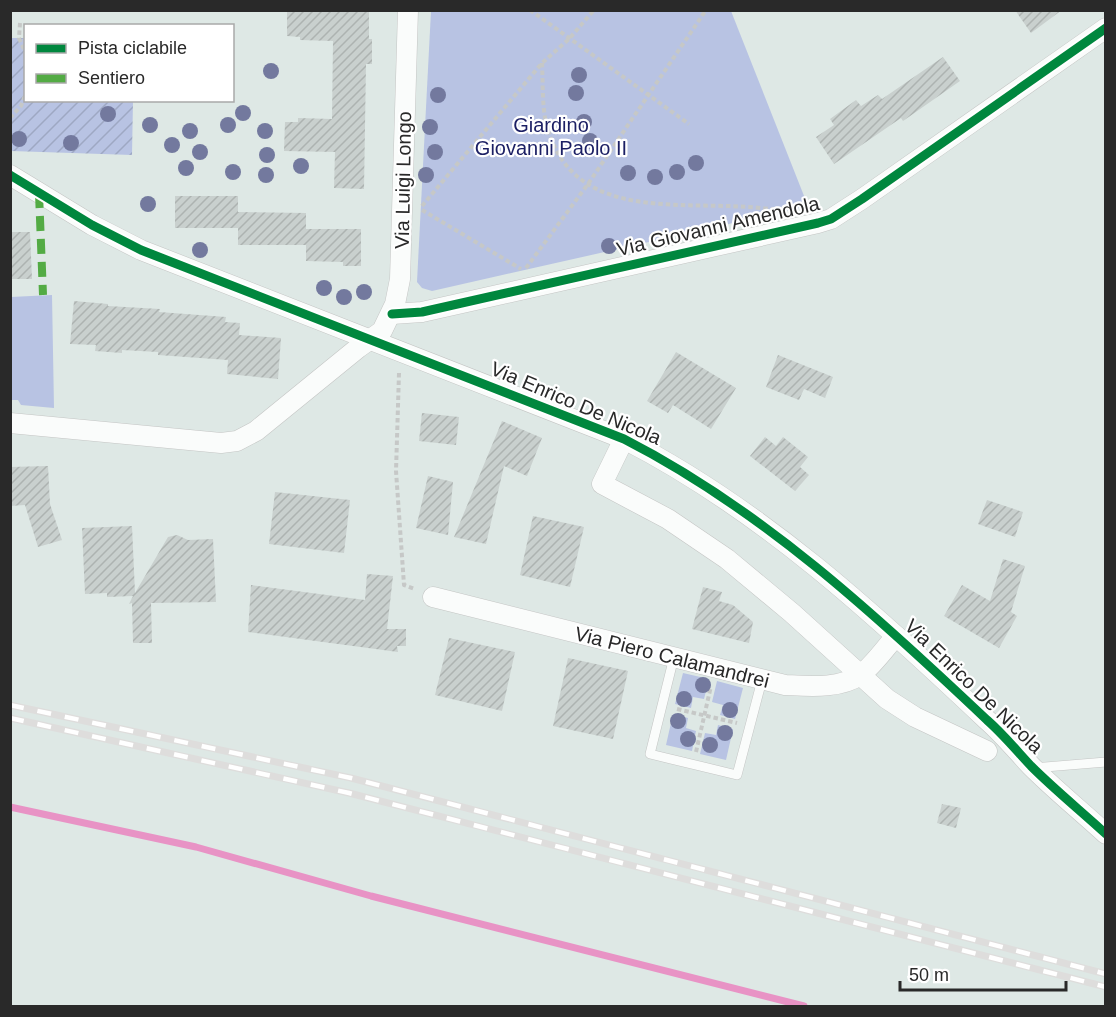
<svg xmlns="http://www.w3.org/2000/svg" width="1116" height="1017" font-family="Arial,sans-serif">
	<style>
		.grass { fill: #b8c3e3 }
		.garden { fill: url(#garden-furrows) }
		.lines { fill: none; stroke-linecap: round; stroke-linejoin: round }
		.stream { stroke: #e893c5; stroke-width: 7 }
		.building { fill: url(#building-hatch) }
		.service-casing { stroke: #c4c5c4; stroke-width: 10 }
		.minor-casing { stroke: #c4c5c4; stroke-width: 21 }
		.path { stroke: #c6c8c7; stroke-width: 4; stroke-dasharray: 4.5 3; stroke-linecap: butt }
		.service { stroke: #fafcfb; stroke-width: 9 }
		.minor { stroke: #fafcfb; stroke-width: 20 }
		.rail-casing { stroke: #dedddc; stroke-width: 7 }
		.rail { stroke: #fff; stroke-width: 4.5; stroke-dasharray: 14; stroke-linecap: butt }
		.quiet { stroke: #53ab44; stroke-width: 8; stroke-dasharray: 15 8; stroke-linecap: butt }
		.cycleway-casing { stroke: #fff; stroke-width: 13 }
		.cycleway { stroke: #00873e; stroke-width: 9 }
		.tree { fill: #73799e }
		.labels { text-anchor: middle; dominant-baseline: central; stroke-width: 4.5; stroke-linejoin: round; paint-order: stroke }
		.park-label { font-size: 20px; fill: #1b1f64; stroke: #fff }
		.street-label { font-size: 20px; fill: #292929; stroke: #fff }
	</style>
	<defs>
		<pattern id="garden-furrows" width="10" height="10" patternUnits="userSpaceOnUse" patternTransform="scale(1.5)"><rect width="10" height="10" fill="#b8c3e3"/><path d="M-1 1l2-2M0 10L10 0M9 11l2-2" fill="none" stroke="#9ea8c3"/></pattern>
		<pattern id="building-hatch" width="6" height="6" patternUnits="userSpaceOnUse" patternTransform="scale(1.5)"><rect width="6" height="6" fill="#c9d0ce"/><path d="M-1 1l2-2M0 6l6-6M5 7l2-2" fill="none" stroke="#adb3b1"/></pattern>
	</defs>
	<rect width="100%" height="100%" fill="#dee8e5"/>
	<g class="grass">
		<polygon points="431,11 731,11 808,206 432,291 422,288 417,282"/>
		<polygon points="52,295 54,408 21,405 18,400 11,400 11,297"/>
		<polygon points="683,673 709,679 704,699 693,697 691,708 675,704"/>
		<polygon points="717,681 743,688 735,719 720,715 723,705 712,702"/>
		<polygon points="673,714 688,718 686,728 696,731 692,751 666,745"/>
		<polygon points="718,725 733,729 726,760 700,754 705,733 716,735"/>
	</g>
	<polygon class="garden" points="11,38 25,38 26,100 133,101 132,155 11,151"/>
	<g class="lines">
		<polyline class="stream" points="10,807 196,847 371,896 804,1006"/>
	</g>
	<g class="building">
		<polygon points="287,10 369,10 369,39 372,39 372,64 366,64 364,189 334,188 335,152 284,151 285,122 298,122 298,118 332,119 333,41 300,40 300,37 287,36"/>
		<polygon points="1015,10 1062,10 1031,33"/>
		<polygon points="943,57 960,81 903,121 901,118 834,164 816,137 834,125 830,119 856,100 861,106 878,95 882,99"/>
		<polygon points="175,196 238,196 238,212 306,213 306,229 361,229 361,266 343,266 343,262 306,261 306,245 238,245 238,228 175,228"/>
		<polygon points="10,232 30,232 32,279 10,279"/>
		<polygon points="74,301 108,304 108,306 160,309 159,312 226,317 225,322 240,323 239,335 281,338 278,379 227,374 228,360 158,355 158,352 122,350 122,353 95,351 96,345 70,344"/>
		<polygon points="676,352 736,388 711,429 673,405 668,413 647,401"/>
		<polygon points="778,355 833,377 825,398 804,389 799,400 766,387"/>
		<polygon points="422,413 459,417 456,445 419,441"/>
		<polygon points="502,421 542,438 527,476 504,466 486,544 454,537"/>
		<polygon points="765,437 776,446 783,437 808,457 800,467 809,475 795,491 750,456"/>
		<polygon points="48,466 50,504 62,540 38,547 25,505 10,506 10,467"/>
		<polygon points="428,476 453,482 448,535 416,528"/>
		<polygon points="275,492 350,500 344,553 269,544"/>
		<polygon points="987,500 1023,512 1015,537 978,524"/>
		<polygon points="533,516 584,527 570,587 520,575"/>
		<polygon points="132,526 135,593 168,537 177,535 188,540 213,539 216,602 151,603 152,643 133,643 132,603 129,604 133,596 107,597 107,593 85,594 82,528"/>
		<polygon points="1003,559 1025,566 1011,612 1017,616 999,648 944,616 962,585 990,601"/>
		<polygon points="367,574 393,576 387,629 406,629 406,646 397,646 398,652 248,632 251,585 365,600"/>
		<polygon points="703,587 722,592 719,601 733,605 753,622 749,643 692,629"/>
		<polygon points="449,638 515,652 502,711 435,695"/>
		<polygon points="568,658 628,671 613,739 553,726"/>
		<polygon points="942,804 961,808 956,828 937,823"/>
	</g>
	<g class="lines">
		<g class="service-casing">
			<g id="service">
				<polyline points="674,657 650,754 737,775 762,680"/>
				<polyline points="1033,768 1106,762"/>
			</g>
		</g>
		<g class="minor-casing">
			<g id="minor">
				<path d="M10 175 92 225 141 250 624 439C761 509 876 615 987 720 1003 734 1017 751 1031 766 1055 790 1081 811 1106 834"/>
				<polyline points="392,314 422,312 818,223 831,219 862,199 1106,28"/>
				<polyline points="10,423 221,443 237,441 256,431 358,348 382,331 395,304 400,279 408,10"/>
				<polyline points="624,439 602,484 668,519 727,559 792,613 887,699 915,717 987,751"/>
				<path d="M433 597 785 685C809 686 840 689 860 675 872 667 886 647 896 636"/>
			</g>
		</g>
		<g class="path">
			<polyline points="530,10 689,124"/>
			<polyline points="20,23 19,38 26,54"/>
			<path d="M542 63C543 83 542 104 546 123 573 231 695 196 776 210"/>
			<polyline points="10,118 21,106 26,93"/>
			<polyline points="422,206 542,63 569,39 594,10"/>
			<polyline points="422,210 521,269"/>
			<polyline points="526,268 588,184 706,10"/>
			<polyline points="399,373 396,471 404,585 415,589"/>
			<polyline points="677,709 737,723"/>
			<polyline points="696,752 711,686"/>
		</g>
		<use href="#service" class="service"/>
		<use href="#minor" class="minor"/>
		<g class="rail-casing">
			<g id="rail">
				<polyline points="10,705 351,778 1106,974"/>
				<polyline points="10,718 349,793 1106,987"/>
			</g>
		</g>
		<use href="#rail" class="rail"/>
		<polyline class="quiet" points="39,193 43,295"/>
		<g class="cycleway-casing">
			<g id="cycleway">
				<path d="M10 175 92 225 141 250 624 439C761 509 876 615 987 720 1003 734 1017 751 1031 766 1055 790 1081 811 1106 834"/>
				<polyline points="392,314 422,312 818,223 831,219 862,199 1106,28"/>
			</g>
		</g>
		<use href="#cycleway" class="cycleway"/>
	</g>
	<g class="tree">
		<circle cx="271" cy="71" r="8"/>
		<circle cx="579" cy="75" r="8"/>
		<circle cx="576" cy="93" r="8"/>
		<circle cx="438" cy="95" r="8"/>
		<circle cx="243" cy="113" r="8"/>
		<circle cx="108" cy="114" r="8"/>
		<circle cx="584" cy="122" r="8"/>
		<circle cx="150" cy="125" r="8"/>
		<circle cx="228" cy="125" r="8"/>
		<circle cx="430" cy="127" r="8"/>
		<circle cx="190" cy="131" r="8"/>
		<circle cx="265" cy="131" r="8"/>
		<circle cx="19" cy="139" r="8"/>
		<circle cx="590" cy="141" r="8"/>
		<circle cx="71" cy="143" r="8"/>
		<circle cx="172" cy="145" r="8"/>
		<circle cx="200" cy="152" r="8"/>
		<circle cx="435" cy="152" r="8"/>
		<circle cx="267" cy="155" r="8"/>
		<circle cx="696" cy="163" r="8"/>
		<circle cx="301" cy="166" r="8"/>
		<circle cx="186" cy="168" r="8"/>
		<circle cx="233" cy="172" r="8"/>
		<circle cx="677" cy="172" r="8"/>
		<circle cx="628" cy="173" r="8"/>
		<circle cx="266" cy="175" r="8"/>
		<circle cx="426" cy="175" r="8"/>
		<circle cx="655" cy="177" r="8"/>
		<circle cx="148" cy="204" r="8"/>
		<circle cx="609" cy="246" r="8"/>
		<circle cx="200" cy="250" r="8"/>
		<circle cx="324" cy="288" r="8"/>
		<circle cx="364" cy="292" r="8"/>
		<circle cx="344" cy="297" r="8"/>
		<circle cx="703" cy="685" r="8"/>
		<circle cx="684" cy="699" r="8"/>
		<circle cx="730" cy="710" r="8"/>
		<circle cx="678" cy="721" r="8"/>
		<circle cx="725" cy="733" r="8"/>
		<circle cx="688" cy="739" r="8"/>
		<circle cx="710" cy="745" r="8"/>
	</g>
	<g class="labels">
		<g class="park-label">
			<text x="551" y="125">Giardino<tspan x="551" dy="23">Giovanni Paolo II</tspan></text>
		</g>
		<g class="street-label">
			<text transform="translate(403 180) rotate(-89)">Via Luigi Longo</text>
			<text transform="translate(718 226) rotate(-13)">Via Giovanni Amendola</text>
			<text transform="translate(576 403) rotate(23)">Via Enrico De Nicola</text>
			<text transform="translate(672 657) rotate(14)">Via Piero Calamandrei</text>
			<text transform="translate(974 686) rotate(44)">Via Enrico De Nicola</text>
		</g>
	</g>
	<rect width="1116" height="1017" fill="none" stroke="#292929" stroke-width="24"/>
	<rect x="24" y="24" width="210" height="78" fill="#ffffff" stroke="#a9a9a9" stroke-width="1.5"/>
	<rect x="36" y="44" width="30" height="9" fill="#00873e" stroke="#a9a9a9" stroke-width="1.5"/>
	<text x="78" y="54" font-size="18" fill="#292929">Pista ciclabile</text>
	<rect x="36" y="74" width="30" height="9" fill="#53ab44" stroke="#a9a9a9" stroke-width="1.5"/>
	<text x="78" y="84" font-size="18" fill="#292929">Sentiero</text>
	<path d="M900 981v9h166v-9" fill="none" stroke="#292929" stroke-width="3"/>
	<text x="909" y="981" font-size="18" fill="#292929" stroke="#ffffff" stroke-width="4.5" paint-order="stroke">50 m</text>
</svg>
